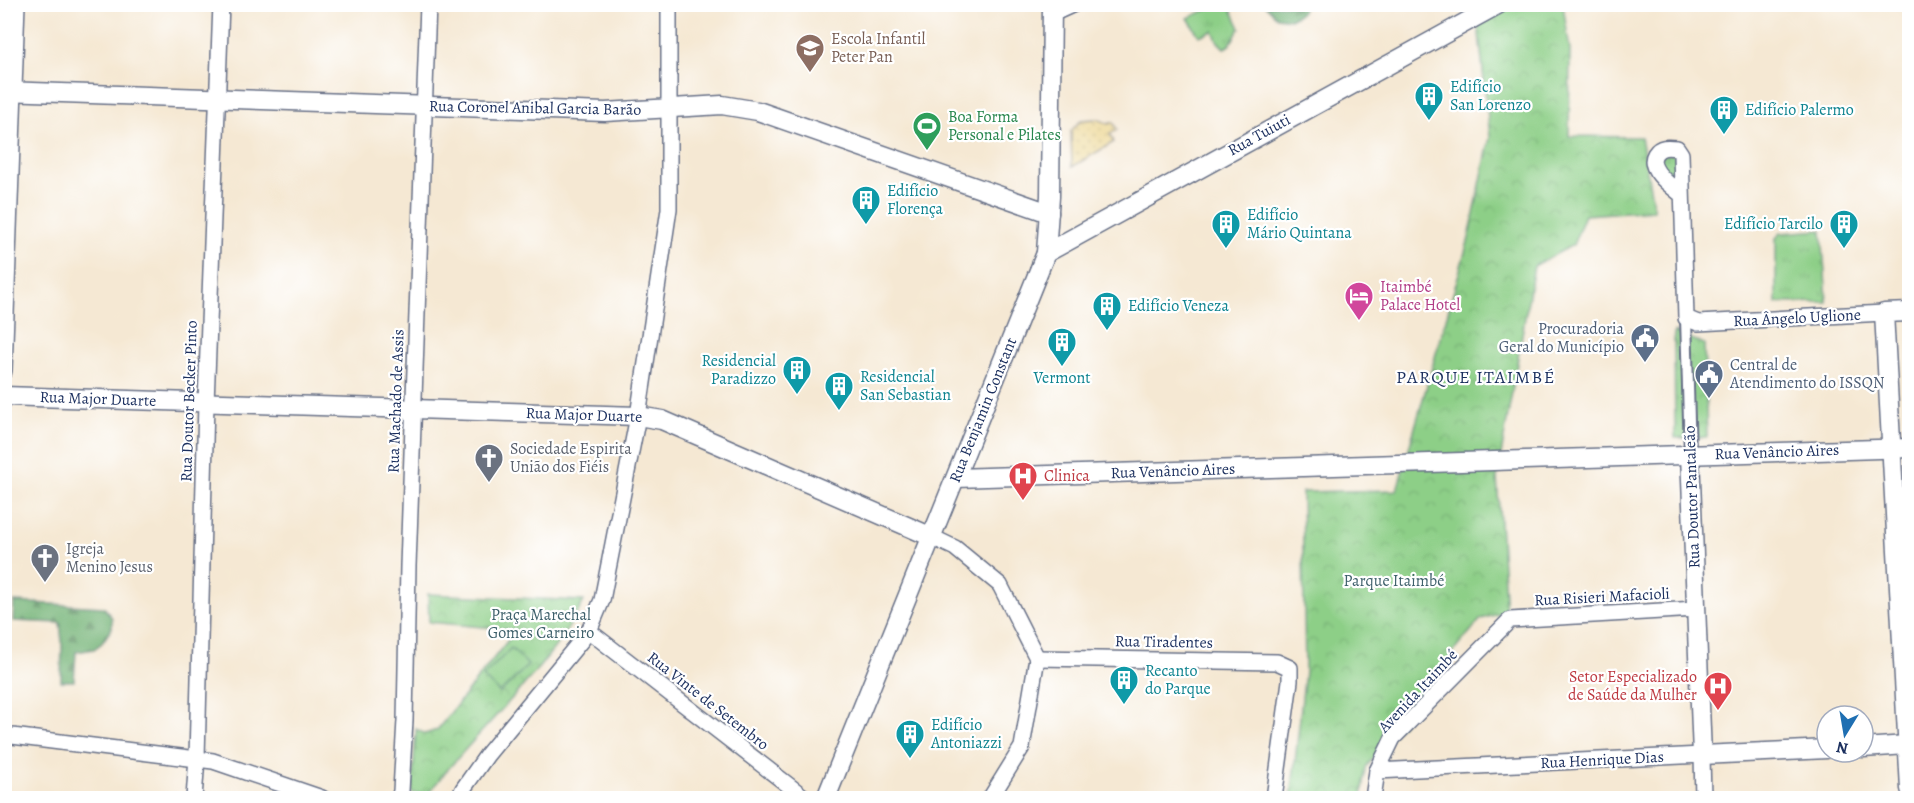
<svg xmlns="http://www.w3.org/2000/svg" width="1914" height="803" font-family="Alegreya,serif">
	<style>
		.grass { fill: url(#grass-tufts); stroke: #547f72; stroke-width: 1.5 }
		.forest { fill: url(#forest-firs); stroke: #467069; stroke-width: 1.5 }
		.sand { fill: url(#sand-dots); stroke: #84847e; stroke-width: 1.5 }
		.park { fill: url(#park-crowns); stroke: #547f72; stroke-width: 1.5 }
		.pitch { fill: #8dcf87; stroke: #547f72; stroke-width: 1.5 }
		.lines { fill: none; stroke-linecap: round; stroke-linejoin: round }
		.pedestrian-casing { stroke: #677087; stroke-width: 14 }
		.minor-casing { stroke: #677087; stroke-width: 18 }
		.tertiary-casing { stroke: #677087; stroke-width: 21 }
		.pedestrian { stroke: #fff; stroke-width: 10 }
		.minor { stroke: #fff; stroke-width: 15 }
		.tertiary { stroke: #fff; stroke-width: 18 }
		.labels { text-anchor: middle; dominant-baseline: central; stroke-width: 4.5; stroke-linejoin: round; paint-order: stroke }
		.education-label { font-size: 16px; fill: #785e54; stroke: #fff; text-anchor: start }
		.culture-label { font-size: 16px; fill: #0d838f; stroke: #fff; text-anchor: start }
		.street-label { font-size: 16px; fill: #1b2f5e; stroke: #fff }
		.leisure-label { font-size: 16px; fill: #27864d; stroke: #fff; text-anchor: start }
		.hotel-label { font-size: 16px; fill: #b23c85; stroke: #fff; text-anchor: start }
		.service-label { font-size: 16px; fill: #4e5e75; stroke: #fff; text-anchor: end }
		.worship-label { font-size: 16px; fill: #5b616d; stroke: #fff; text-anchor: start }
		.health-label { font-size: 16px; fill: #be3a42; stroke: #fff; text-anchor: start }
		.park-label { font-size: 16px; fill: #3d5f6a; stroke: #fff }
		.neighbourhood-label { font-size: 18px; letter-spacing: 1.5px; fill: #1b2f5e; stroke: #fff }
	</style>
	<defs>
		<pattern id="grass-tufts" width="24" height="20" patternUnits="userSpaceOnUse" patternTransform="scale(1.5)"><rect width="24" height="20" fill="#8dcf87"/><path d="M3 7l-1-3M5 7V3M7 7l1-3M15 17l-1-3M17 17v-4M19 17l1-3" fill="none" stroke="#79b277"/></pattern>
		<pattern id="forest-firs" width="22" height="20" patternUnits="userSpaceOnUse" patternTransform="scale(1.5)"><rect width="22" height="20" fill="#72b274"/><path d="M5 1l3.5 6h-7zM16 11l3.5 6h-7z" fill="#5d9162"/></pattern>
		<pattern id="sand-dots" width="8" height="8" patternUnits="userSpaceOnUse" patternTransform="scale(1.5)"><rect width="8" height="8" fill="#eeda9e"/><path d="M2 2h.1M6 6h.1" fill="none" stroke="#ccbb8a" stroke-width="1.8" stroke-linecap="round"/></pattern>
		<pattern id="park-crowns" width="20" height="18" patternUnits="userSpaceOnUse" patternTransform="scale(1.5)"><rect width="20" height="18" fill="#8dcf87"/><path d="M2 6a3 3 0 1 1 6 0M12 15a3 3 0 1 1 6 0" fill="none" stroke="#79b277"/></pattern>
	</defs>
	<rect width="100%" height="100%" fill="#fff"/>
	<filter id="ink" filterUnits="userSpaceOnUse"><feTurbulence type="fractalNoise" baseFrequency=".0167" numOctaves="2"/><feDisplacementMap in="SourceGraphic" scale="12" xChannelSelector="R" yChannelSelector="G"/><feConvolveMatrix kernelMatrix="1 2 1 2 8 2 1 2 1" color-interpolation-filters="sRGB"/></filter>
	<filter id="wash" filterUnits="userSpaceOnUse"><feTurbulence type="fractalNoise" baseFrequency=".008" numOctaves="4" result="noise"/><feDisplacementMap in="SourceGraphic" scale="24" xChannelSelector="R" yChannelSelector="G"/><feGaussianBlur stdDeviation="1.35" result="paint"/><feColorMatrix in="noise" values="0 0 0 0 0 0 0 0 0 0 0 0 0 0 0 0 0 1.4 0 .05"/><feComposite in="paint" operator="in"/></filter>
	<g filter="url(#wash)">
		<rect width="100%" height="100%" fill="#f5e8d3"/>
		<g class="grass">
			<polygon points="1219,4 1229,5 1240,28 1229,46 1224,48 1218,42 1213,31 1199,36 1188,18"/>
			<polygon points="1663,154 1673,154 1675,158 1675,183 1660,166 1660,159"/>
			<polygon points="1822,230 1827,302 1776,303 1776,238 1781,233"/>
		</g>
		<g class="forest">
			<polygon points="1265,5 1304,5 1302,12 1290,19 1277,17"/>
			<polygon points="14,602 104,607 112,618 112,628 102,643 94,649 76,652 74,681 61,681 62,642 60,623 13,621"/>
		</g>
		<polygon class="sand" points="1097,119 1109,124 1113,122 1117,130 1110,134 1114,142 1072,167 1071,131 1081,120"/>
		<g class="park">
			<polygon points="1476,5 1563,5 1570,50 1569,136 1641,137 1654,210 1585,215 1573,245 1534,266 1497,478 1506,612 1481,619 1454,651 1424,698 1366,767 1362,798 1291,798 1305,671 1302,492 1397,490 1469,238 1490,137"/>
			<polygon points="1674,332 1704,344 1707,437 1675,438"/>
			<path d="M428 594 584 601C548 672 476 730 428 794L412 793 416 729 425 734 437 730 516 630 429 622Z"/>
		</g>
		<polygon class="pitch" points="511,648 528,665 500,693 483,677"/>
	</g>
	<g filter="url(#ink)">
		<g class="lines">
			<g class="pedestrian-casing">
				<polyline id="pedestrian" points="1686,318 1690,455"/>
			</g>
			<g class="minor-casing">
				<g id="minor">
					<polyline points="1052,14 1074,4"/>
					<path d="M1682 195C1672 187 1646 169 1655 154 1660 146 1668 147 1677 148L1681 154 1686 318 1698 323 1884 313"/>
					<polyline points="4,371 17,4"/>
					<polyline points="932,537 955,548 1000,585 1037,658 1022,747 991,797"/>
					<polyline points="589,631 805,798"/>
					<polyline points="1037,658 1277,662 1290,668 1290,681 1274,798"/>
					<polyline points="4,735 213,761 322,798"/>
					<polyline points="1377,771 1702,755 1703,798"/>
					<polyline points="194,798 197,758 206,403 221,4"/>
					<polyline points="399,798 401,791 405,720 408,566 428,4"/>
					<polyline points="459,798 463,789 487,755 589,631 602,600 638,416 669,209 669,4"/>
					<polyline points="1373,798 1377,771 1393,738 1510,620 1696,609"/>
				</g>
			</g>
			<g class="tertiary-casing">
				<g id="tertiary">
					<polyline points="4,91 605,112 722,105 758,111 1049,213"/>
					<polyline points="1046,253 1499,4"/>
					<polyline points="1910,312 1884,313 1910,789"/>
					<polyline points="4,396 638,416 662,420 932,537"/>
					<polyline points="1690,455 1702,755 1827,749"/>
					<polyline points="956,478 1910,448"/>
					<polyline points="1863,748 1907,745"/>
					<polyline points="826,798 1046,253 1050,196 1052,4"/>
				</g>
			</g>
			<use href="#pedestrian" class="pedestrian"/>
			<use href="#minor" class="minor"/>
			<use href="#tertiary" class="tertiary"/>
		</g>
	</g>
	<defs>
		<g id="school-pin" transform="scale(1.5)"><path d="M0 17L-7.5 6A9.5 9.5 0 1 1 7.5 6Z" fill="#8d6e63" stroke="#fff"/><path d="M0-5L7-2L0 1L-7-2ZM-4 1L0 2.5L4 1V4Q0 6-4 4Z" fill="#fff"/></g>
		<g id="building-pin" transform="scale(1.5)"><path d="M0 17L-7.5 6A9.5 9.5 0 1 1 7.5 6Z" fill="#0f9aa8" stroke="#fff"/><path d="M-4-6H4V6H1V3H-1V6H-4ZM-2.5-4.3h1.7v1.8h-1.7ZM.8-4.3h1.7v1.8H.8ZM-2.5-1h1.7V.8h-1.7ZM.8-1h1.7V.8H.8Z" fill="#fff"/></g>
		<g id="stadium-pin" transform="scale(1.5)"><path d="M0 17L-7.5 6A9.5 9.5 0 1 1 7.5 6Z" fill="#2e9e5b" stroke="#fff"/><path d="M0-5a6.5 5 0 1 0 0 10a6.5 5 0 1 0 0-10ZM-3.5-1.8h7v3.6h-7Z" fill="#fff"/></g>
		<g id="hotel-pin" transform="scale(1.5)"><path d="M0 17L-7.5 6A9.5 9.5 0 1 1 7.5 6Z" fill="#d1479c" stroke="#fff"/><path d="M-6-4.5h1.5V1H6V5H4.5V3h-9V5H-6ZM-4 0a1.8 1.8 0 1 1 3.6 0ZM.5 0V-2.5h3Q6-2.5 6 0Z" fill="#fff"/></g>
		<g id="civic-pin" transform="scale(1.5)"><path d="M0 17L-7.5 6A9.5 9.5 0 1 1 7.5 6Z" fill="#5c6f8a" stroke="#fff"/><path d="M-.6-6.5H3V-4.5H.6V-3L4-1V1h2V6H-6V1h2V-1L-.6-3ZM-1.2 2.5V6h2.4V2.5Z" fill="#fff"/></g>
		<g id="church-pin" transform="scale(1.5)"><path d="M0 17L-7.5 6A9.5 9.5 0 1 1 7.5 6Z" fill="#6b7280" stroke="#fff"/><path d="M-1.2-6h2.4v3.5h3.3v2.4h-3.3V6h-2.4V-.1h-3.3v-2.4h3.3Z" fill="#fff"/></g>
		<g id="hospital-pin" transform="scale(1.5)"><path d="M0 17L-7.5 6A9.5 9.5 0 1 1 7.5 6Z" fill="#e0444e" stroke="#fff"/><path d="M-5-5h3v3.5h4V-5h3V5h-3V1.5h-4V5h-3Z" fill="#fff"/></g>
	</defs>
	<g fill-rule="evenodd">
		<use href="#school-pin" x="810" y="48"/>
		<use href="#building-pin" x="1429" y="96"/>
		<use href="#building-pin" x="1724" y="110"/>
		<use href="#stadium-pin" x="927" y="126"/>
		<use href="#building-pin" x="866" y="200"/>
		<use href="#building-pin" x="1226" y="224"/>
		<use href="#building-pin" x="1844" y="224"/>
		<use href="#hotel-pin" x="1359" y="296"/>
		<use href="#building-pin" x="1107" y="306"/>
		<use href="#civic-pin" x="1645" y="338"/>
		<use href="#building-pin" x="1062" y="342"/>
		<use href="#building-pin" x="797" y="370"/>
		<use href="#civic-pin" x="1709" y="374"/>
		<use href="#building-pin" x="839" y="386"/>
		<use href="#church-pin" x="489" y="458"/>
		<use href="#hospital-pin" x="1023" y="476"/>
		<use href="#church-pin" x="45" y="558"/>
		<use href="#building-pin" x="1124" y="680"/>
		<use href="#hospital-pin" x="1718" y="686"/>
		<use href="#building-pin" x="910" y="734"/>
	</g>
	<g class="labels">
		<g class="education-label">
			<text x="831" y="39">Escola Infantil<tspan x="831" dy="18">Peter Pan</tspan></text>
		</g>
		<g class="culture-label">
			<text x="1450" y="87">Edifício<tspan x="1450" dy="18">San Lorenzo</tspan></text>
			<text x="1745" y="110">Edifício Palermo</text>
			<text x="887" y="191">Edifício<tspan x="887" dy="18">Florença</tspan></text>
			<text x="1247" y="215">Edifício<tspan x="1247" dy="18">Mário Quintana</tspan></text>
			<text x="1823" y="224" text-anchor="end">Edifício Tarcilo</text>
			<text x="1128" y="306">Edifício Veneza</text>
			<text x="776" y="361" text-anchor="end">Residencial<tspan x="776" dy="18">Paradizzo</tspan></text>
			<text x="860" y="377">Residencial<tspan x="860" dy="18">San Sebastian</tspan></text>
			<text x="1062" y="378" text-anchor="middle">Vermont</text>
			<text x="1145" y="671">Recanto<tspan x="1145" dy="18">do Parque</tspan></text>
			<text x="931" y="725">Edifício<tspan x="931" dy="18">Antoniazzi</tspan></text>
		</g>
		<g class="street-label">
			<text transform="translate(535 108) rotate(1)">Rua Coronel Anibal Garcia Barão</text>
			<text transform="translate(1259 135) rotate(-29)">Rua Tuiuti</text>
			<text transform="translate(1797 318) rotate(-3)">Rua Ângelo Uglione</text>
			<text transform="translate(98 399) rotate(2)">Rua Major Duarte</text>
			<text transform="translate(189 401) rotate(-88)">Rua Doutor Becker Pinto</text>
			<text transform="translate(396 401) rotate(-88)">Rua Machado de Assis</text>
			<text transform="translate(983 410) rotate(-68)">Rua Benjamin Constant</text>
			<text transform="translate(584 415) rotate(2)">Rua Major Duarte</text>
			<text transform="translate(1777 452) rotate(-2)">Rua Venâncio Aires</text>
			<text transform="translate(1173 471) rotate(-2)">Rua Venâncio Aires</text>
			<text transform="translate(1692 497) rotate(-92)">Rua Doutor Pantaleão</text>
			<text transform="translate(1602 597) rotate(-3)">Rua Risieri Mafacioli</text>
			<text transform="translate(1164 642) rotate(1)">Rua Tiradentes</text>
			<text transform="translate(1418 691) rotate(-47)">Avenida Itaimbé</text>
			<text transform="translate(708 701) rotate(38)">Rua Vinte de Setembro</text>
			<text transform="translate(1602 760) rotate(-3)">Rua Henrique Dias</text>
		</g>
		<g class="leisure-label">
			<text x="948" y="117">Boa Forma<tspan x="948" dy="18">Personal e Pilates</tspan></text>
		</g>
		<g class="hotel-label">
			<text x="1380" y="287">Itaimbé<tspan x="1380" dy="18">Palace Hotel</tspan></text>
		</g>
		<g class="service-label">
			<text x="1624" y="329">Procuradoria<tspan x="1624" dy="18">Geral do Município</tspan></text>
			<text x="1730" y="365" text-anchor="start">Central de<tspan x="1730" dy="18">Atendimento do ISSQN</tspan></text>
		</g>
		<g class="worship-label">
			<text x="510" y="449">Sociedade Espirita<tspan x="510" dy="18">União dos Fiéis</tspan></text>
			<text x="66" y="549">Igreja<tspan x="66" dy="18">Menino Jesus</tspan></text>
		</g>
		<g class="health-label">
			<text x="1044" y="476">Clinica</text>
			<text x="1697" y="677" text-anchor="end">Setor Especializado<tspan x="1697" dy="18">de Saúde da Mulher</tspan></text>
		</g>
		<g class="park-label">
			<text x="1394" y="581">Parque Itaimbé</text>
			<text x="541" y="615">Praça Marechal<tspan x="541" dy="18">Gomes Carneiro</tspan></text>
		</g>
		<g class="neighbourhood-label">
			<text x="1476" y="377">PARQUE ITAIMBÉ</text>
		</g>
	</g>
	<rect width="1914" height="803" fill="none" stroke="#fff" stroke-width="24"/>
	<g transform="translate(1845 734) rotate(191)"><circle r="28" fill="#ffffff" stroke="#a4acbf" stroke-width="1.5"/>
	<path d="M0-4.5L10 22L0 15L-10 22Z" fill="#1f6fb2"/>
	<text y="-9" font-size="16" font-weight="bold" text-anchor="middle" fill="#1b2f5e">N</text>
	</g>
</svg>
